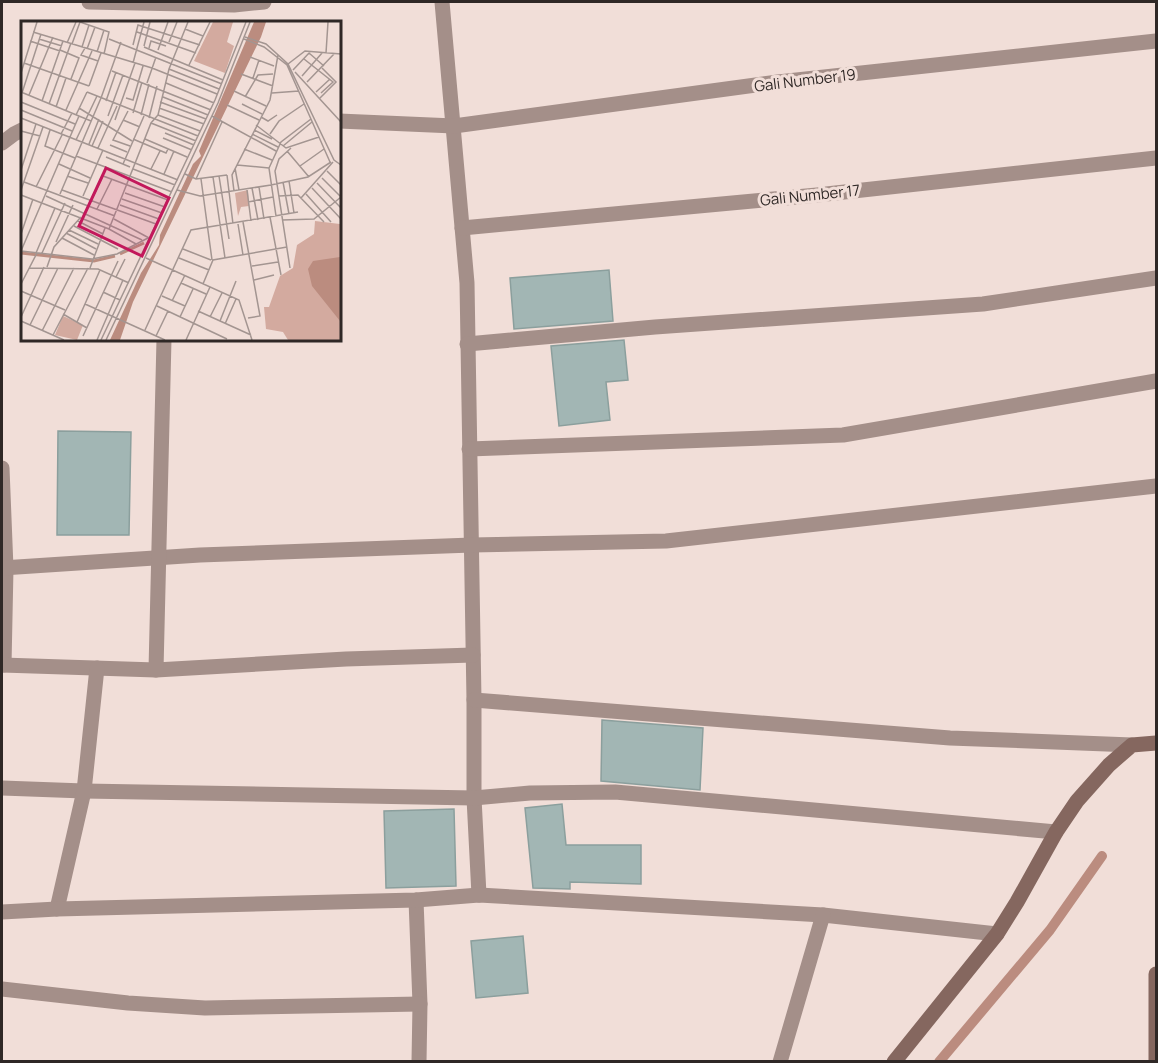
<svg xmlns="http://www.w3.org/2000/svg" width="1158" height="1063" font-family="Manrope,sans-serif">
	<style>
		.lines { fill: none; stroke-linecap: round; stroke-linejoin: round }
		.stream { stroke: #bb8c7f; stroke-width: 10 }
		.building { fill: #a2b6b4; stroke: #8b9f9d; stroke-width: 1.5 }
		.street { stroke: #a48f89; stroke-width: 15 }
		.secondary { stroke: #85675f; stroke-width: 15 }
		.labels { text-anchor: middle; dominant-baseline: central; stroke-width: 6; stroke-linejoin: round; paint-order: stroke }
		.street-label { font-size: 15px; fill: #2f2826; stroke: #f1ded8 }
		.inset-river { fill: none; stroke: #bb8c7f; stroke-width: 3 }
		.inset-road { fill: none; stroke: #a39591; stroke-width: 1.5 }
		.view { fill: #c2185b; fill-opacity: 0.15; stroke: #c2185b; stroke-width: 3 }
		.inset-edge { fill: none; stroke: #2f2826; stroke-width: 3 }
	</style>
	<rect width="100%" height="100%" fill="#f1ded8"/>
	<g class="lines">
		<polyline class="stream" points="939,1062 1050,930 1102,856"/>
	</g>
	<g class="building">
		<polygon points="609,270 613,321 514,329 510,278"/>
		<polygon points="624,340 628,380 606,382 610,420 559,426 551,346"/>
		<polygon points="58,431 131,432 129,535 57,535"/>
		<polygon points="602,720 703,728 700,790 601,781"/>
		<polygon points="562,804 566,845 641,845 641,884 570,882 570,889 533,888 525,808"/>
		<polygon points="454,809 456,886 386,888 384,811"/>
		<polygon points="523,936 528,993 476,998 471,941"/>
	</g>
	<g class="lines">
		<g class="street">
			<polyline points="89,2 234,5 264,2"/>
			<polyline points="442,2 467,283 474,700 474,798 479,895"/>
			<polyline points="339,121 454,126 778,82 1156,41"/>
			<polyline points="2,143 14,134 22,130"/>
			<polyline points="462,228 817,195 1156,158"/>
			<polyline points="467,344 655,327 983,304 1156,278"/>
			<polyline points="469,449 843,435 1156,381"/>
			<polyline points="2,468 6,568 4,665"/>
			<polyline points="2,568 200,555 472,545 666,541 1156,486"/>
			<polyline points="2,665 156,670 346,659 473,655"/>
			<polyline points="156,670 164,339"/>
			<polyline points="474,700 950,738 1132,745"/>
			<polyline points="2,788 84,791 474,798 530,793 615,792 1056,832"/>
			<polyline points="416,900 420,1004 419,1062"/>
			<polyline points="57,909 84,791 97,668"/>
			<polyline points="2,912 57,909 416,900 479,895 823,915 997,934"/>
			<polyline points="2,989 128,1003 205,1008 420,1004"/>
			<polyline points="780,1062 823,915"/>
		</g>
		<g class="secondary">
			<polyline points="894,1062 997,934 1017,902 1056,832 1077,801 1109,765 1132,745 1156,743"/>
			<polyline points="1156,1062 1156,974"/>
		</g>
	</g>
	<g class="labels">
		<g class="street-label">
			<text transform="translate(805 80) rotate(-7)">Gali Number 19</text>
			<text transform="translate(810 195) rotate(-6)">Gali Number 17</text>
		</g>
	</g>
	<g transform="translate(21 21)">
		<rect width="320" height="320" fill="#f1ded8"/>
		<path d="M192 1H212L206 21 213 25 204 52 173 40ZM227 169 228 185 220 186 217 195 214 172ZM294 200 319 203V319H267L262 311 245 308 243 286H248L259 255 272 247 276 224 293 213ZM42 295 62 304 56 319 34 314Z" fill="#d3aa9f"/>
		<path d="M233 1H245L240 16 112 281 99 319H89L120 252 138 224 139 214 172 143 180 135 178 130ZM319 236H320L319 300 291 265 287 248 292 240Z" fill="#bb8c7f"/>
		<path class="inset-river" d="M0 232 73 240 94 235M99 233 123 222"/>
		<path class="inset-road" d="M59 1 88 11 83 33M164 8 182 15M12 11 131 47 196 73M116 11 175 32M224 16 245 23 267 43 313 139 320 144M18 18 41 25M88 18 201 63M223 18 243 26 266 44 309 141M9 20 39 30M148 21 156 1M46 22 55 1M51 23 59 1M112 24 117 4 179 24M123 25 129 1M61 26 68 4M123 26 202 59M64 27 60 34 77 40M128 27 130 20 145 25M66 28 74 6M39 29 58 37 50 58M137 29 147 1M76 31 83 9M288 32 303 45M305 32 307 1M229 36 253 45M283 38 312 61 300 72M3 42 68 65M112 42 123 1M267 43 284 30 320 33M168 44 189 1M148 48 198 68M272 49 289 31M91 50 190 89M274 51 320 101M0 52 16 1M220 53 252 65M281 55 301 32M232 57 238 39M286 61 313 33M126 62 135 36M145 62 193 82M68 65 80 32M213 70 245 85M0 71 70 100M66 71 177 115M295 71 309 58M1 72 20 13M251 72 278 70M8 74 32 16M142 76 187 94M224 76 237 54 252 53M80 77 100 21M105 77 112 79 122 45M299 77 315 61 301 47M21 80 42 20M85 80 95 51M0 81 54 103M139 81 185 98M28 83 50 22M221 83 241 93M206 84 238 99M35 86 45 57M58 87 111 120M138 87 183 103M0 89 51 110M45 89 71 30M107 90 92 119 109 125M112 92 121 61M55 94 66 71M120 94 128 63M137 94 179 110M87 95 102 54M191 95 255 130M240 96 247 100 256 94M0 97 157 159M128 97 136 65M94 99 114 42M102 99 119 106M130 102 175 120M235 104 265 127 298 116M29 109 24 125 54 137M233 109 251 118M0 110 19 115M144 112 173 124M40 113 51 92M231 113 257 126M249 113 258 100 283 83M142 117 171 129M112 118 145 132 147 128M124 118 166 136M55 119 76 75M68 123 78 98M89 124 106 131M71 125 82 100M262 125 291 101M77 127 96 85M223 128 251 139M266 130 288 156M55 135 151 171M85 136 109 146M38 143 69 157M102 143 123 95M216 144 248 147M279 145 303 128M214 147 218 169M112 148 154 164M130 148 139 130M0 149 15 103M306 150 320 164M143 153 153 130M164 153 175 158 206 154M206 154 212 203M46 155 67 162M198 155 208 218M192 156 204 237M301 157 320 176M175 158 201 101M180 158 191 239M268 160 273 192M3 161 94 195M262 161 268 193M296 162 320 187M15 166 41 114M238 166 243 198M231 167 237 199M291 167 320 198M0 169 22 106M41 169 135 203M156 169 179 175 250 164 287 156 310 141M226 169 230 200M213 170 211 154 249 79 257 34M104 172 144 186M39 173 80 77M285 173 310 201M0 174 88 208 115 223M25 175 121 219M62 175 82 129M258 175 277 174 303 201M280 177 312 141M101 178 141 192M227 181 252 176M68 184 82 155 147 179M99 184 138 198M76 188 91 158M255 195 248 147 260 121 290 98M249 196 260 254M93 198 128 217M261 199 293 198 320 176M57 200 82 213M222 201 239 295 227 297M217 203 222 234M53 205 97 228M88 208 130 102 137 94 148 48 167 1M48 209 77 223M45 212 75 228M0 213 12 178M41 217 73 234M35 221 52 184M162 228 190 239M0 230 58 95M0 230 71 238 96 233 127 217M15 232 34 187M21 232 44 182M125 237 218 279 231 319M158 237 188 249M231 245 257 241M26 246 33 226 60 196M8 247 77 248 108 262M69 247 84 207M269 247 254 150 258 138 270 127M95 256 104 238M233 259 253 254M160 262 185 273M0 263 16 232M182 263 192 239 266 226M0 270 44 289M82 271 99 279M141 275 164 285M151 280 164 254M64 283 144 319M136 285 206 318M177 290 230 314M42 293 66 307M0 296 23 246M159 296 172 268M189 296 201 272M0 300 43 319M199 300 215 260M56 301 79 249M204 303 215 278M9 304 37 247M124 309 170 209 277 191M21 310 53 247M32 314 67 247M62 315 97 240M135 315 147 290M76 319 102 259M80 319 194 79 225 1M85 319 197 82 229 1M165 319 189 266"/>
		<path class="view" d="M85 147 148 177 121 235 58 205Z"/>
		<rect width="320" height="320" class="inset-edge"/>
	</g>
	<rect width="1158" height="1063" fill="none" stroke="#2f2826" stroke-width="6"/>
</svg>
